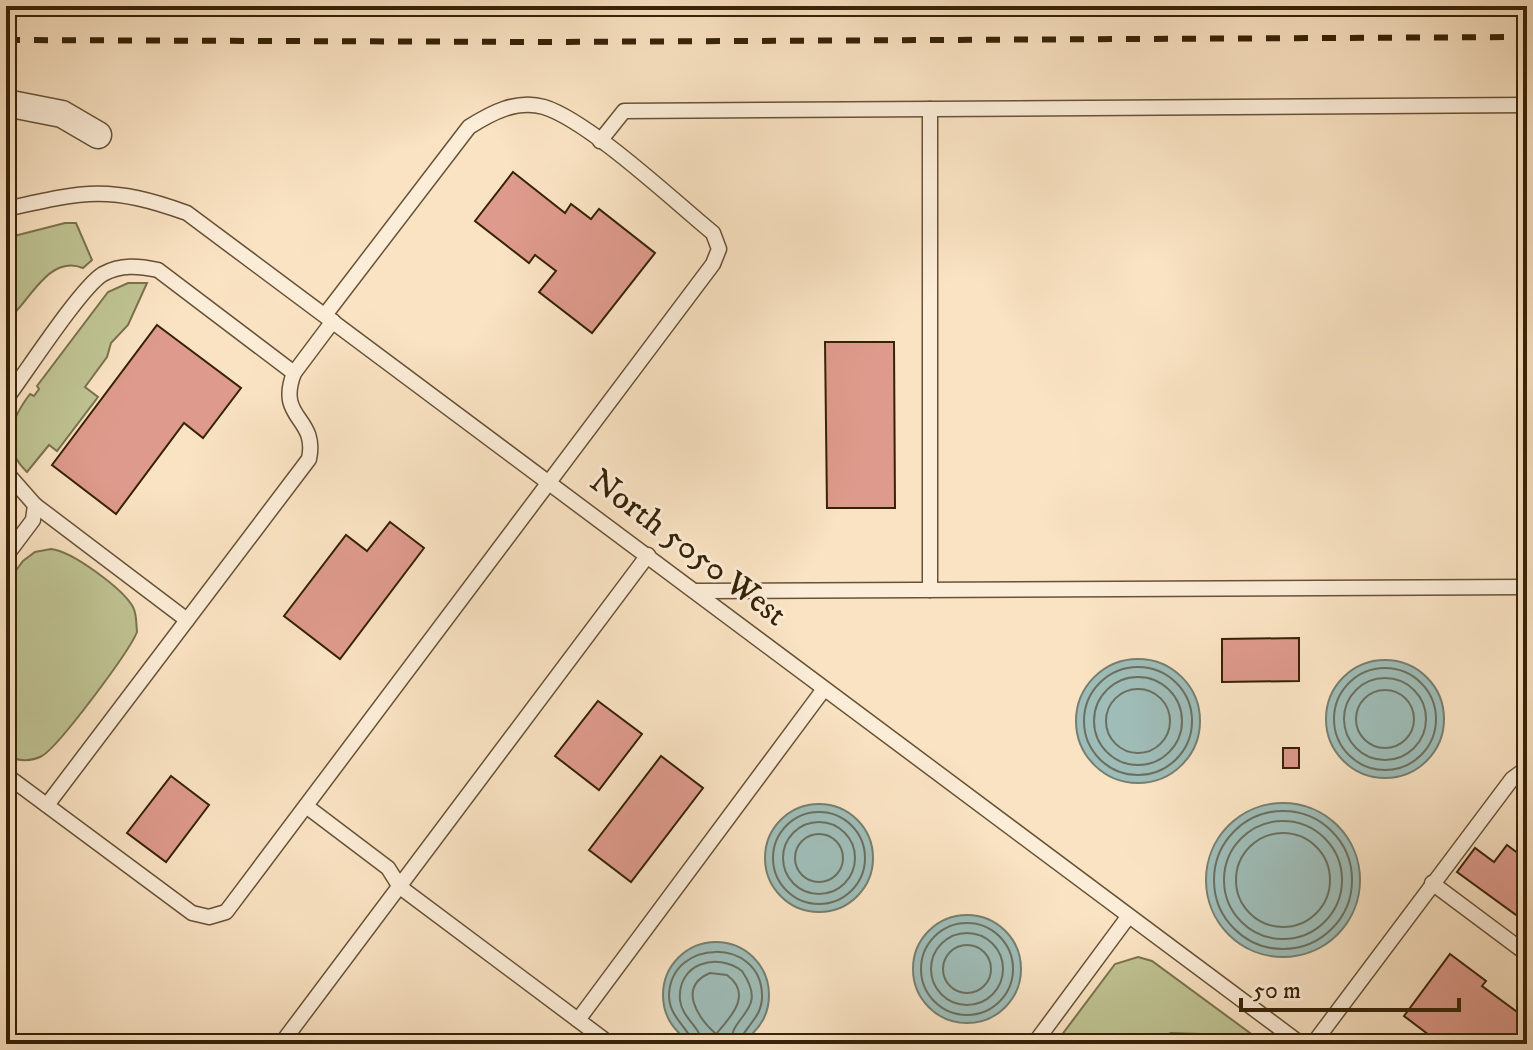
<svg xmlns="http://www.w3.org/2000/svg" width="1533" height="1050" font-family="'IM FELL DW Pica',serif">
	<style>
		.green { fill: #bfc393; stroke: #7a724d; stroke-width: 2 }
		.water { fill: #9fbdb8; stroke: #757f71; stroke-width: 2 }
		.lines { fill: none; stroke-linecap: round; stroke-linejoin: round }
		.shore { stroke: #6a7060; stroke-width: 2 }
		.building { fill: #de9a8c; stroke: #362207; stroke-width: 2 }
		.service-casing { stroke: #675236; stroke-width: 17 }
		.minor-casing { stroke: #675236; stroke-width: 29 }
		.service { stroke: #fcedd8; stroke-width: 14 }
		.minor { stroke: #fcedd8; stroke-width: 26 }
		.rail { stroke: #362207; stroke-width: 6; stroke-dasharray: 14 14; stroke-linecap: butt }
		.labels { text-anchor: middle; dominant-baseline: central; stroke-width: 6; stroke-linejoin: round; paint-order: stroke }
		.street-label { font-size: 34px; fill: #362207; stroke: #fcedd8 }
	</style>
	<rect width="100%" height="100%" fill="#fae3c3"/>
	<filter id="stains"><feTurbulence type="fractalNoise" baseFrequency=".0025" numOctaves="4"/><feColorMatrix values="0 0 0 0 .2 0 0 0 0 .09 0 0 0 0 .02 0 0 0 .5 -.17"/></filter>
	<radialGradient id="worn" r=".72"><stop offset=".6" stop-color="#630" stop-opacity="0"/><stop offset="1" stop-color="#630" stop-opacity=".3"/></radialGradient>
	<g class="green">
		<path d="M65 223H76L92 260 83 268C46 253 26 310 6 320V238Z"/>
		<path d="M147 283 128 325 111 343 107 357 85 387 98 397 57 451 49 445 27 472C1 447 10 420 30 394L34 396 39 389 37 386 108 292 128 283Z"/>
		<path d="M51 549C72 551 123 589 133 607 137 615 136 623 137 632 129 652 59 746 42 756 30 762 17 761 6 755V584L23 561 35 552Z"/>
		<polygon points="1138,957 1152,961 1265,1044 1227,1044 1200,1034 1171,1033 1140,1044 1055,1044 1115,964"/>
	</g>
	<g class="water">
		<circle cx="1138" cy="721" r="62"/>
		<circle cx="1385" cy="719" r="59"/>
		<circle cx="1283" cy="880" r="77"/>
		<circle cx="819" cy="858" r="54"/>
		<circle cx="967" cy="969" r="54"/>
		<circle cx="716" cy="995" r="53"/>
	</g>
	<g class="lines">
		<g class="shore">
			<circle cx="1138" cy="721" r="54"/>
			<circle cx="1385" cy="719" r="51"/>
			<circle cx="1138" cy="721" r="44"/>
			<circle cx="1385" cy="719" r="41"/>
			<circle cx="1138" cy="721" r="32"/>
			<circle cx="1385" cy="719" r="29"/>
			<circle cx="1283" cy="880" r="69"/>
			<circle cx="819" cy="858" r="46"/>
			<circle cx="1283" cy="880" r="59"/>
			<circle cx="819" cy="858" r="36"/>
			<circle cx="1283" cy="880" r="47"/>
			<circle cx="819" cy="858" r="24"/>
			<circle cx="967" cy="969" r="46"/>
			<circle cx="967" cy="969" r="36"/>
			<circle cx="967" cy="969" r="24"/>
			<path d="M710 973 727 975C753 994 731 1017 716 1034 698 1018 677 987 710 973Z"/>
			<path d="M692 1044C690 1027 669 1019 669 995 671 938 761 937 762 995 763 1019 742 1027 740 1044"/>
			<path d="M702 1044C701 1026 682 1019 680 1000 677 963 717 952 742 971 769 1011 732 1013 730 1044"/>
		</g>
	</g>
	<g class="building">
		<polygon points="513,172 565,213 571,204 591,219 599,209 655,253 592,333 539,292 556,271 535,255 529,263 475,221"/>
		<polygon points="157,325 241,388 203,438 184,423 116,514 52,465"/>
		<polygon points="825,342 894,342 895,508 827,508"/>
		<polygon points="390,522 424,548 340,659 284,616 346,535 367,551"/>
		<polygon points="1299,638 1299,681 1222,682 1222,639"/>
		<polygon points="598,701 642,734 599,790 555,756"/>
		<rect x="1283" y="748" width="16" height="20"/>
		<polygon points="661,756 703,788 631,882 589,850"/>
		<polygon points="171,776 209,805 166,862 127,833"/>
		<polygon points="1507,845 1527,860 1527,923 1457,872 1475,848 1494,862"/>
		<polygon points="1450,954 1486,981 1482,986 1524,1017 1527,1013 1527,1044 1441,1044 1404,1016"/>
	</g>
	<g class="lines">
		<g class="service-casing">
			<g id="service">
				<polyline points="930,109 930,590"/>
				<polyline points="600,141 624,111 1527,105"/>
				<path d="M6 209C85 191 109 185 187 213L1301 1044"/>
				<path d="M6 399C25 374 81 287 103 274 121 264 139 266 158 270L294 373 333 321"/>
				<polyline points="6,472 35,505 33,520 6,556"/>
				<polyline points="35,505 187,620"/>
				<polyline points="697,591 1527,587"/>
				<path d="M6 775 192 913 209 917 226 912 713 264 719 249 713 233C674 201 589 121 544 107 517 99 491 113 469 127L325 315"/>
				<path d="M47 805 309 459C318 416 276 420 294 373"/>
				<polyline points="306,806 388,868 400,887 610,1044"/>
				<polyline points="1432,883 1527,954"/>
				<polyline points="578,1020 824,689"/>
				<polyline points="281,1044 648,555"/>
				<polyline points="1034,1044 1128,917"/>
				<polyline points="1313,1044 1512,779 1527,768"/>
			</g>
		</g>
		<g class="minor-casing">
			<polyline id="minor" points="6,103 62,114 98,135"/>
		</g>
		<use href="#service" class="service"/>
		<use href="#minor" class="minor"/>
		<g class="rail">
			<polyline points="6,7 611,9 1114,6"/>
			<polyline points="6,40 542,42 1527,37"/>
		</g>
	</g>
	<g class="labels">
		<g class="street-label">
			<text transform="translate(688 548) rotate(37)">North 5050 West</text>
		</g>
	</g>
	<rect width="1533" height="1050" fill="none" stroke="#fae3c3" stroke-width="32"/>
	<rect x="8" y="8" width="1517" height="1034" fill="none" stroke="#362207" stroke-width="4"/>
	<rect x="16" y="16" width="1501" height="1018" fill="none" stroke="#362207" stroke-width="2"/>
	<path d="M1241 998v12h218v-12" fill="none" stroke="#362207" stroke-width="4"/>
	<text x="1253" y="998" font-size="24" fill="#362207" stroke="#fcedd8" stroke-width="6" paint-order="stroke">50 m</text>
	<rect width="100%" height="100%" filter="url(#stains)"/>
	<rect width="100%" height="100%" fill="url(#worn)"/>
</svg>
